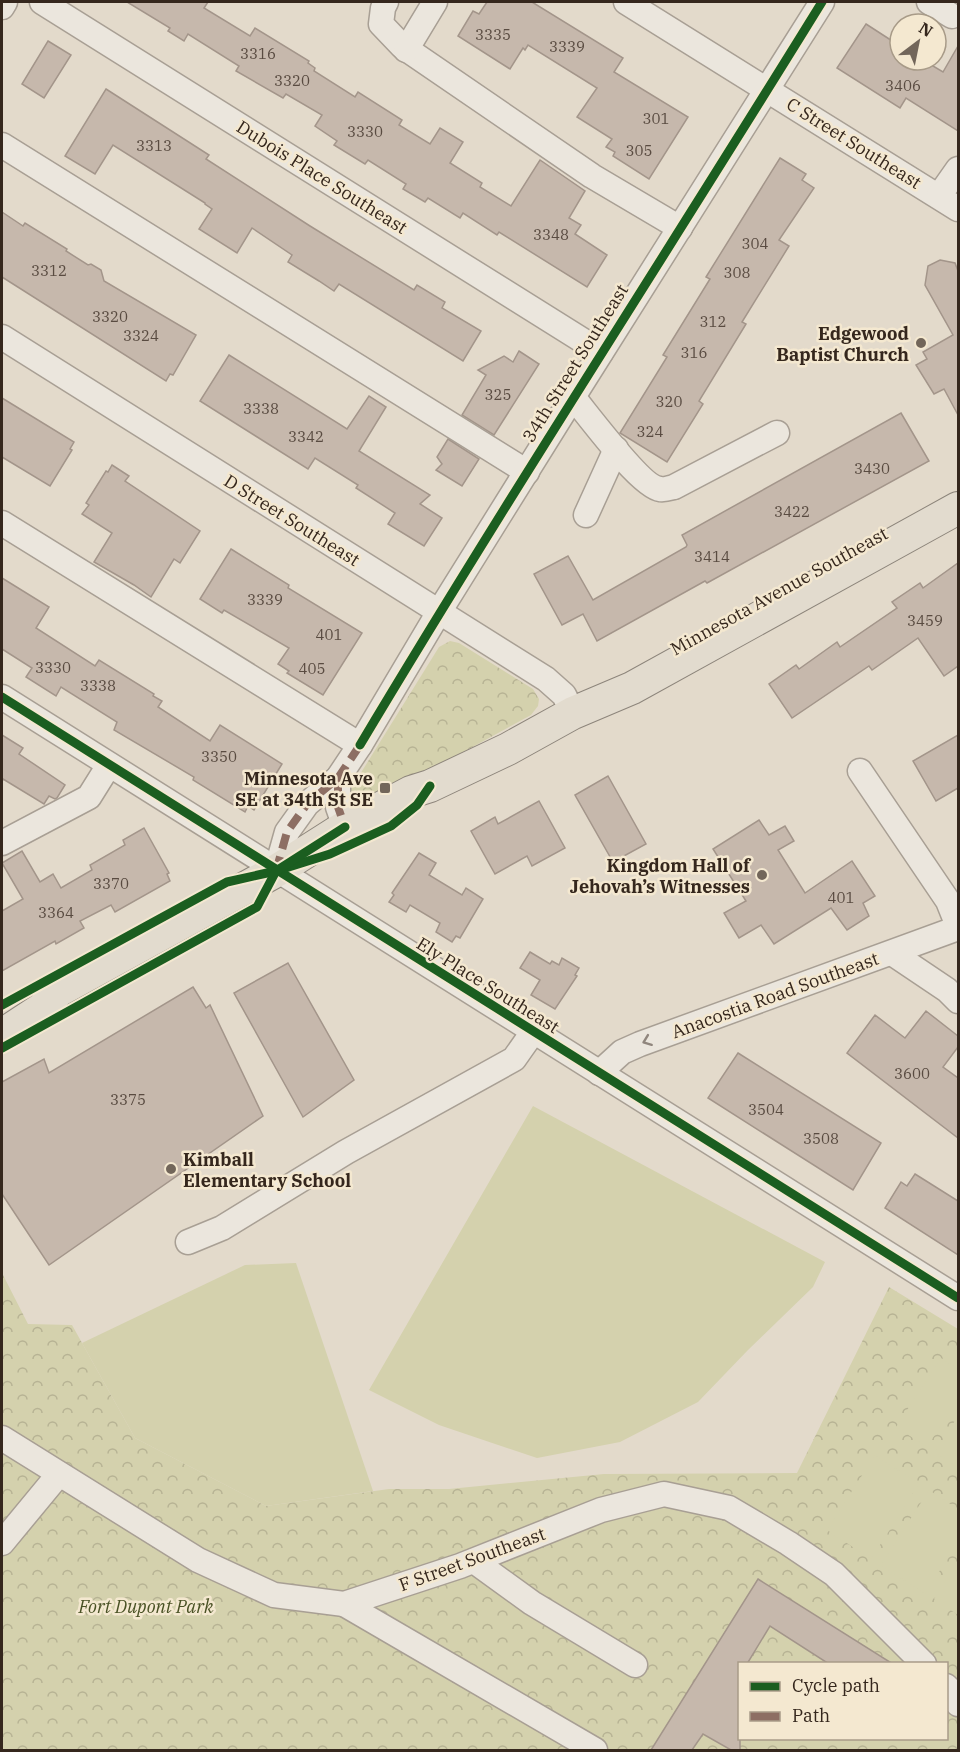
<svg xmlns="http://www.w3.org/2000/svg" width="960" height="1752" font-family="'IBM Plex Serif',serif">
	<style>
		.park { fill: url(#park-crowns); fill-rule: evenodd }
		.pitch { fill: #d4d1ad }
		.building { fill: #c6b8ac; stroke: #a3958a; stroke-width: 1.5 }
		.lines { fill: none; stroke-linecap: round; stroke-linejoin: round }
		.minor-casing { stroke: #a89f94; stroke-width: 27 }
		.major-casing { stroke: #8d857b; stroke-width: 34 }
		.minor { stroke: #ebe6dd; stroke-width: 24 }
		.major { stroke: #e2dbce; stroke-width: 32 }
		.quiet { stroke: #8d6e63; stroke-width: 8; stroke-dasharray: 15 8; stroke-linecap: butt }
		.cycleway-casing { stroke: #f4e8d0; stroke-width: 13 }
		.cycleway { stroke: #1b5e20; stroke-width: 9 }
		.oneway { stroke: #90867d }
		.poi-dot { fill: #72665a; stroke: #f4e8d0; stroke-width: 2 }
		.labels { text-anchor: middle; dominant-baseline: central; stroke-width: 5; stroke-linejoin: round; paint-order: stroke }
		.number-label { font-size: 15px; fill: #594b41 }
		.street-label { font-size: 18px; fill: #35271d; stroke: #f4e8d0 }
		.poi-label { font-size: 18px; font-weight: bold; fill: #35271d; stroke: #f4e8d0; text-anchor: end }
		.park-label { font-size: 18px; font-style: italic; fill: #495124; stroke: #f4e8d0 }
	</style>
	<defs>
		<pattern id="park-crowns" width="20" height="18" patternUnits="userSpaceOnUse" patternTransform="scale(1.5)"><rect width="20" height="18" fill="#d4d1ad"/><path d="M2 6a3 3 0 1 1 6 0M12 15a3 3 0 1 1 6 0" fill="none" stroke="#b7b394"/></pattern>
	</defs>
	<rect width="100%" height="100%" fill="#e3dacb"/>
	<g class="park">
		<polygon points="450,641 459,643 533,689 539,699 538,706 531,715 372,802 354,807 349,802 349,792 439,647"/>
		<path d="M2 1273 28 1324 72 1325 135 1438 266 1506 389 1489H449L604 1474 797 1473 889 1287 958 1329V1750H2ZM740 1664H946V1738H740Z"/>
	</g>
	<g class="pitch">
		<polygon points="533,1106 825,1262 813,1287 748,1350 698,1402 620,1442 537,1458 439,1425 369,1390"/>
		<polygon points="296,1263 373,1491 266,1506 135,1438 82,1343 245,1265"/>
		<polygon points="941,1358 958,1369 958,1398 927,1447 896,1427"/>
		<polygon points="958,1416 958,1468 935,1452"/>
		<polygon points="875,1455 919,1484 871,1559 827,1530"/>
		<polygon points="929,1490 958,1509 958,1542 925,1594 881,1565"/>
		<polygon points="958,1561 958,1615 934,1599"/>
	</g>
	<g class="building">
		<polygon points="127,2 208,2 204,8 250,36 255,28 309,61 308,63 315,68 314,71 355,97 358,92 402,120 399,125 430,144 440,128 463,142 450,163 482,183 480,187 511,206 540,160 585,191 569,218 581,225 575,234 607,255 587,287 499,232 497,235 463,213 460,218 428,198 425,202 403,189 406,184 368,160 365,164 334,145 337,141 315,126 322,115 286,94 283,98 236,71 239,66 188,34 184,41 168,31 170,28"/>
		<polygon points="487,2 532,2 623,58 614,72 688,117 649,179 613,156 615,152 606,147 612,139 577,117 597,88 528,45 525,50 523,48 510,69 458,36 473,11 479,14"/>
		<polygon points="866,24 900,46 900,60 923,60 943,72 958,46 958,131 906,98 900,108 837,68"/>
		<polygon points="48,41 71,55 44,98 22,84"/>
		<polygon points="106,89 209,155 206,159 310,226 414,290 417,285 445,302 442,308 481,331 463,361 339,284 334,291 319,281 288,262 292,255 252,228 237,253 199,229 212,209 205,204 205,203 113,145 95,174 65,156"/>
		<polygon points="780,158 806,174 802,180 814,188 779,240 789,246 742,322 746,324 699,401 703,404 667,462 620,433 667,357 663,355 710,279 706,277"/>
		<polygon points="2,212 23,226 25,223 67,249 66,251 88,265 91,264 101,270 104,281 196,335 173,375 170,374 166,381 2,277"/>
		<polygon points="940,260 955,263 958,271 958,415 944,389 934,394 916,365 927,359 923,352 953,335 925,285 928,266"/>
		<polygon points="519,351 539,364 494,435 462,415 486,375 478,370 504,356 513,362"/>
		<polygon points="229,355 347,429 369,396 386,407 359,451 430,495 420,504 442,518 424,546 388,524 395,513 356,488 358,485 315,458 308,469 200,401"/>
		<polygon points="2,398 74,442 70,449 72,450 50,486 2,457"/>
		<polygon points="901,413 929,461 707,583 705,581 597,641 583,614 562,625 534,574 568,556 593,600 686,547 687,545 682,535"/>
		<polygon points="448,439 479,459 462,486 436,470 442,464 437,457"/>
		<polygon points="112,465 129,476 125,481 200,531 180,563 174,559 151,597 134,585 94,562 112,533 82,514 89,505 86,503 106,471 108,472"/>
		<polygon points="231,549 289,585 288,588 362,633 323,695 287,673 289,671 278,664 289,648 224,610 222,613 200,599"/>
		<polygon points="958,563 958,666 944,676 918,638 872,670 869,666 792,718 769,684 796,665 799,669 837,642 840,647 897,608 892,602 920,583 923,588"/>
		<polygon points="2,578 49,607 36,628 95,666 99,660 154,694 153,696 162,701 158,707 210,741 220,725 282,764 254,810 248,806 245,812 193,780 194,777 114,730 117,722 61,687 56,696 26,677 32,668 2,649"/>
		<polygon points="2,735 23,748 19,754 65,785 57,798 55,799 49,796 44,804 3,779 2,782"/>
		<polygon points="958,735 958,788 936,801 913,761"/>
		<polygon points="608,776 646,844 613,862 575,795"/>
		<polygon points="539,801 565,848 532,866 527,856 495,874 471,831 495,817 498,824"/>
		<polygon points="759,820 769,835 785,826 794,841 778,850 805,893 852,861 875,896 863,903 869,916 847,930 831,908 774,944 761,925 739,938 724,913 746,901 713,849"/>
		<polygon points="144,828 169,873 167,874 170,881 115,912 111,905 80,921 84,928 56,944 55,941 2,971 2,911 23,899 2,863 22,851 40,882 53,874 61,888 92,870 90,865 125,845 123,840"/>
		<polygon points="419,853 436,863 429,875 462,895 466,888 483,899 460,938 456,936 452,942 436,932 440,923 410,905 406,912 389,902 394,895 392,893"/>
		<polygon points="530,952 550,964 552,961 559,965 562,958 579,968 575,975 577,976 555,1009 531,995 540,980 520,968"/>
		<polygon points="288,963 354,1080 303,1117 234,993"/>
		<polygon points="193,987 206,1008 210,1005 263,1116 49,1265 2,1194 2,1082 44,1059 49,1073"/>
		<polygon points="926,1011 958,1036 958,1047 943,1067 958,1078 958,1138 847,1053 875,1015 905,1038"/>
		<polygon points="738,1053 881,1143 853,1190 708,1098"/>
		<polygon points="915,1174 958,1201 958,1255 885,1208 901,1182 907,1186"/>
		<polygon points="758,1579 893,1664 829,1664 770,1626 747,1664 740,1664 740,1750 731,1750 703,1734 692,1750 651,1750"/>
	</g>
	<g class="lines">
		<g class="minor-casing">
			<g id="minor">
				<polyline points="42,2 601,352"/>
				<polyline points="386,2 383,8 381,24 402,46 592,176 680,228"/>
				<polyline points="626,2 958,209"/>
				<polyline points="929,2 952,16"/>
				<polyline points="2,7 5,2"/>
				<polyline points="406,50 435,2"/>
				<polyline points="2,145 527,472"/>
				<polyline points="939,196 958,169"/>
				<polyline points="2,337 546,679 564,695 573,713"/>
				<path d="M573 397C588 415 641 487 660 489 664 490 670 488 674 487L777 433"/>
				<polyline points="586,515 616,449"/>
				<polyline points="2,523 360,745"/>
				<polyline points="2,697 958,1298"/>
				<polyline points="860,771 948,901 958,926"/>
				<polyline points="338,778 338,807 345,827"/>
				<polyline points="2,843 89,797 109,765"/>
				<polyline points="276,871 287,832 307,804 338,778 360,745 439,612 573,397 822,2"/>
				<polyline points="892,953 947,990 958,1001"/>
				<polyline points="599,1073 622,1052 640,1044 958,928"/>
				<polyline points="188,1242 222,1228 346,1152 514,1059 533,1032"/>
				<polyline points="2,1438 198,1560 274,1595 344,1604 460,1566 601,1510 664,1494 729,1508 788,1543 834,1574 924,1664"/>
				<polyline points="2,1543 59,1474"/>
				<polyline points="474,1561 532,1603 635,1665"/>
				<polyline points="344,1604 595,1750"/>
				<polyline points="946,1686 953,1693 958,1704"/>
			</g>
		</g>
		<g class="major-casing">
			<polyline id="major" points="2,1035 43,1008 58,991 276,871 345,827 411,792 430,786 508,749 573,713 632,688 958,508"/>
		</g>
		<use href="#minor" class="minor"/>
		<use href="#major" class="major"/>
		<g class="quiet">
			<polyline points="338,778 338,807 345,827"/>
			<polyline points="276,871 287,832 307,804 338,778 360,745"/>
		</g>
		<g class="cycleway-casing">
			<g id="cycleway">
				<polyline points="2,697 958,1298"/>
				<path d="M360 745C510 494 669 250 822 2"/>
				<polyline points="2,1005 227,882 276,871 330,854 391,826 417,805 430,786"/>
				<polyline points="2,1048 257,907 276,871 345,827"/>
			</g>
		</g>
		<use href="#cycleway" class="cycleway"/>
	</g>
	<defs><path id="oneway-chevron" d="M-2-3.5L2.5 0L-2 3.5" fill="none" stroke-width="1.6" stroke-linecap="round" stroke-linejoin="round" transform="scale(1.5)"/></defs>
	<use class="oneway" href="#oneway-chevron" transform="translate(647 1041) rotate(159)"/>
	<g class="poi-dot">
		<circle cx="921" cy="343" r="6"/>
		<rect x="379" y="782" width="12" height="12" rx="3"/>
		<circle cx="762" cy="875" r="6"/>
		<circle cx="171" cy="1169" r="6"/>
	</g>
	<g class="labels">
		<g class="number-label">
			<text x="493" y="34">3335</text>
			<text x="567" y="46">3339</text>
			<text x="258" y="53">3316</text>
			<text x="292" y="80">3320</text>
			<text x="903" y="85">3406</text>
			<text x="656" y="118">301</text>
			<text x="365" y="131">3330</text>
			<text x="154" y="145">3313</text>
			<text x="639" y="150">305</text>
			<text x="551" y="234">3348</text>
			<text x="755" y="243">304</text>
			<text x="49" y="270">3312</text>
			<text x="737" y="272">308</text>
			<text x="110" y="316">3320</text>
			<text x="713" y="321">312</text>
			<text x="141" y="335">3324</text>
			<text x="694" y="352">316</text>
			<text x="498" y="394">325</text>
			<text x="669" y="401">320</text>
			<text x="261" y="408">3338</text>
			<text x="650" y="431">324</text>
			<text x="306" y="436">3342</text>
			<text x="872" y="468">3430</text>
			<text x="792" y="511">3422</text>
			<text x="712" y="556">3414</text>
			<text x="265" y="599">3339</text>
			<text x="925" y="620">3459</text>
			<text x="329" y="634">401</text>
			<text x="53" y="667">3330</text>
			<text x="312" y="668">405</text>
			<text x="98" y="685">3338</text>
			<text x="219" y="756">3350</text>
			<text x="111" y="883">3370</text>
			<text x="841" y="897">401</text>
			<text x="56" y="912">3364</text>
			<text x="912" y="1073">3600</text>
			<text x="128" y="1099">3375</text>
			<text x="766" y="1109">3504</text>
			<text x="821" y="1138">3508</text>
		</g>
		<g class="street-label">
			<text transform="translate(854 143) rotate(32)">C Street Southeast</text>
			<text transform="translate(322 177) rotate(32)">Dubois Place Southeast</text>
			<text transform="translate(575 363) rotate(-58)">34th Street Southeast</text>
			<text transform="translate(292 520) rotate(32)">D Street Southeast</text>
			<text transform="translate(779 591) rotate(-29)">Minnesota Avenue Southeast</text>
			<text transform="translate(488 985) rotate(32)">Ely Place Southeast</text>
			<text transform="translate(775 995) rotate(-20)">Anacostia Road Southeast</text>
			<text transform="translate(472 1559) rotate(-20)">F Street Southeast</text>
		</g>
		<g class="poi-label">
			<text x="909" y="333">Edgewood<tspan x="909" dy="21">Baptist Church</tspan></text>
			<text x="373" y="778">Minnesota Ave<tspan x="373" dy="21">SE at 34th St SE</tspan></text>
			<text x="750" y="865">Kingdom Hall of<tspan x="750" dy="21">Jehovah’s Witnesses</tspan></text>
			<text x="183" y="1159" text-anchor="start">Kimball<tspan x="183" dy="21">Elementary School</tspan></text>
		</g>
		<g class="park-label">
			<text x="146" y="1606">Fort Dupont Park</text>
		</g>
	</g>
	<rect width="960" height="1752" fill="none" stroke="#35271d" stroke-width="6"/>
	<rect x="738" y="1662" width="210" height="78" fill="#f4e8d0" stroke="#a89b88" stroke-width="1.5"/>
	<rect x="750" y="1682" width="30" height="9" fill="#1b5e20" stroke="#a89b88" stroke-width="1.5"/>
	<text x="792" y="1692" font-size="18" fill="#35271d">Cycle path</text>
	<rect x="750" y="1712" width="30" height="9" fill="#8d6e63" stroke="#a89b88" stroke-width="1.5"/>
	<text x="792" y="1722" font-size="18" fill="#35271d">Path</text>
	<g transform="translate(918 42) rotate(32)"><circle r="28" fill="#f4e8d0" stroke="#a89b88" stroke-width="1.5"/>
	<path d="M0-4.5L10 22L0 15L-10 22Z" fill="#72665a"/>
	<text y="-9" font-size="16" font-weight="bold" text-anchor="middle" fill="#35271d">N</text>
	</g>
</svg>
